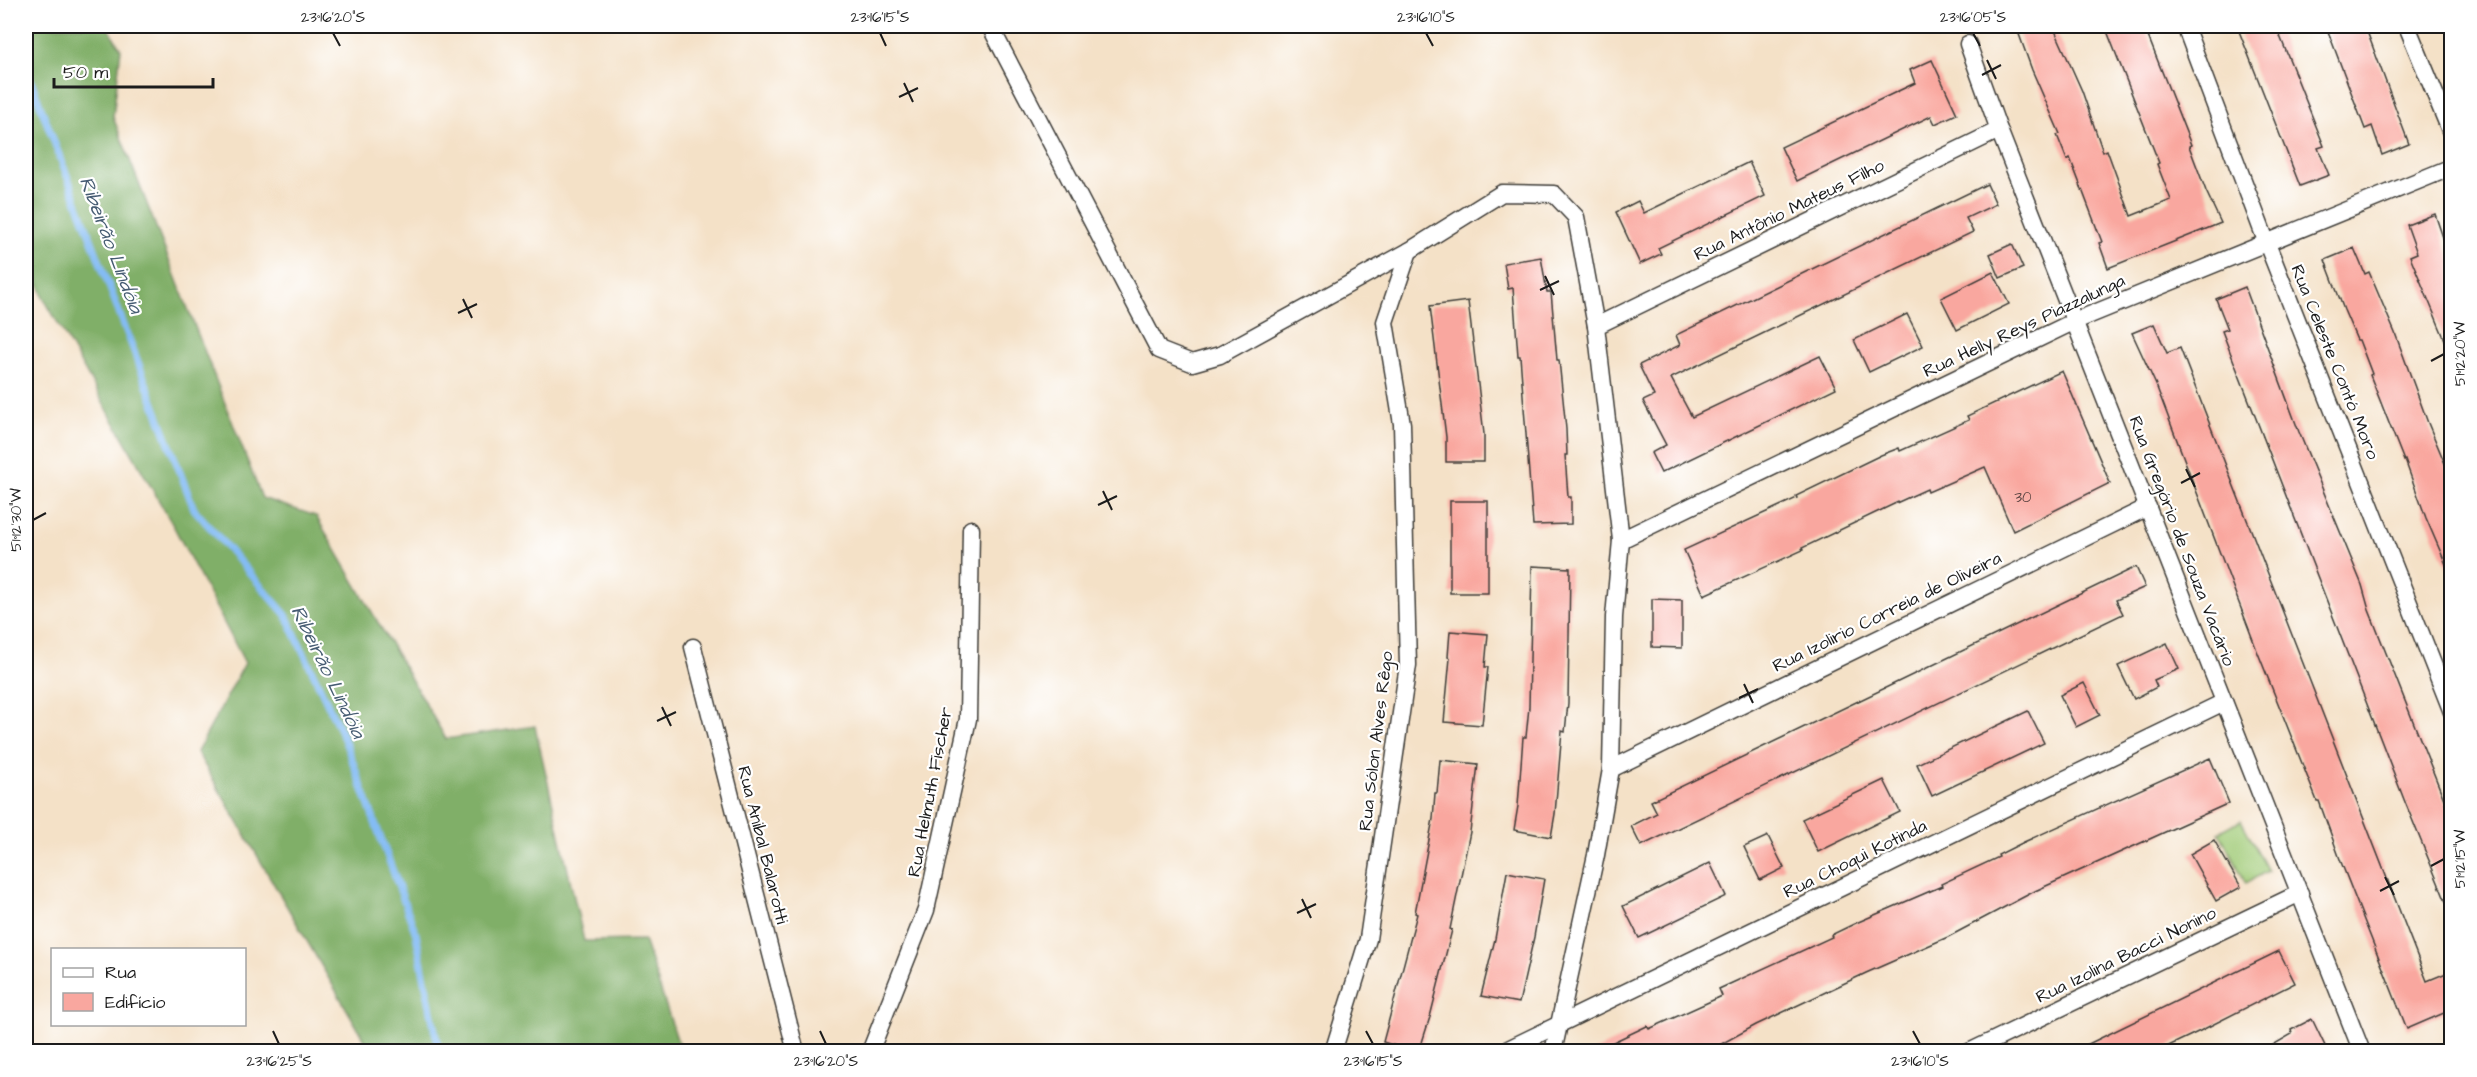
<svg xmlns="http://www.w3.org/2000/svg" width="2477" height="1077" font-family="'Architects Daughter',sans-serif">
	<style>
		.green { fill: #a0cb77; stroke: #5e744a; stroke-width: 1.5 }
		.forest { fill: #80af68; stroke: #4e6642; stroke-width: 1.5 }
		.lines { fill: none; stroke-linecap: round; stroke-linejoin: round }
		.stream { stroke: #84bcf4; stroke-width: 7 }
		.building { fill: #f9a79f }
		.street-casing { stroke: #3c3a36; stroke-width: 19 }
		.street { stroke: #fff; stroke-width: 16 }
		.ticks { fill: none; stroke: #1c1c1c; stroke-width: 2 }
		.labels { text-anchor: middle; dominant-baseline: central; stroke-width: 4.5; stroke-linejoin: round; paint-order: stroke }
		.number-label { font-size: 15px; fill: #533f3d }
		.street-label { font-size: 18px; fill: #1c1c1c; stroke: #fff }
		.water-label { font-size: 20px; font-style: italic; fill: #465c72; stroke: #fff }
		.neatline { fill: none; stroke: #1c1c1c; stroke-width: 2 }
		.ticks-label { font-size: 15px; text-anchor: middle; fill: #1c1c1c }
	</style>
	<rect width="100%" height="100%" fill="#fff"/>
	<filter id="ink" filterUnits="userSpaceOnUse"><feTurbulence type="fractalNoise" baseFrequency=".0167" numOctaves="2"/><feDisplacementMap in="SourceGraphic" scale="12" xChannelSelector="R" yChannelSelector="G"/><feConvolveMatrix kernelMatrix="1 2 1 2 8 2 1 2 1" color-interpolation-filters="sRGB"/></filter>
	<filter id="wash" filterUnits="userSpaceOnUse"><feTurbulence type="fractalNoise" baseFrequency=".008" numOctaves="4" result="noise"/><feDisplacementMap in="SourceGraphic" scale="24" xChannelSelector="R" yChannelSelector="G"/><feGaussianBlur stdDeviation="1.35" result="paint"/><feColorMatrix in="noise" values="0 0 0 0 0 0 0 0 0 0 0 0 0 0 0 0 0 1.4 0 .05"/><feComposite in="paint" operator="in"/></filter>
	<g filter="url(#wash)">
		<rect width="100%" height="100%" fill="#f4e1c7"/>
		<polygon class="green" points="2241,820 2268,871 2246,883 2219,832"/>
		<polygon class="forest" points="26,26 107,26 121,49 113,117 262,498 316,516 446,739 535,726 584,941 644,940 681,1051 371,1051 197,752 245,663 175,529 43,297 26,244"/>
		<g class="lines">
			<polyline class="stream" points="26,68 194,509 286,615 345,741 416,934 439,1052"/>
		</g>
		<g id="blocks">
			<g class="building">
				<polygon points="2016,26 2053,26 2082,91 2103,152 2107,150 2131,216 2171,200 2157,164 2159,163 2105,26 2144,26 2191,145 2189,146 2206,191 2221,223 2108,268 2099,243 2102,242 2070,158 2067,160 2057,135 2060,134 2032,70"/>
				<polygon points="2237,26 2276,26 2324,146 2318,148 2329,175 2300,186"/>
				<polygon points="2326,26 2365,26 2409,144 2382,155 2372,126 2365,129"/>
				<polygon points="1932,60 1957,114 1935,124 1931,116 1797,181 1781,147 1915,83 1910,70"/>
				<polygon points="1749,162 1765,196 1658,248 1661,254 1640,264 1616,212 1638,201 1644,213"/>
				<polygon points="1987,184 1996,204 1966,218 1973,232 1671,378 1692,417 1820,356 1836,388 1661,473 1651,453 1666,445 1643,401 1654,396 1639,365 1680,345 1676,335"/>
				<polygon points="2435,214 2451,261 2450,352 2410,256 2417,253 2407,225"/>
				<polygon points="2012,244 2023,268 2000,278 1990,254"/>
				<polygon points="2354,248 2365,274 2369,272 2395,333 2428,423 2451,478 2451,576 2426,518 2405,460 2404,461 2370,375 2372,374 2359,340 2357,340 2344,310 2325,260"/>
				<polygon points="1541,257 1547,292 1551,292 1557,360 1559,360 1566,429 1567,455 1565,455 1568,497 1571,497 1571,524 1533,525 1520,356 1518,356 1513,288 1508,289 1504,263"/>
				<polygon points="1993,272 2009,304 1957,330 1941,298"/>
				<polygon points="2245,287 2299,432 2362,585 2369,610 2451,817 2451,914 2405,802 2222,331 2228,329 2216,299"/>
				<polygon points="1468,301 1484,434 1484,462 1446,462 1446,437 1430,306"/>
				<polygon points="1907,314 1923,346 1869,372 1854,340"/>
				<polygon points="2154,324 2167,353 2180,348 2427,981 2451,971 2451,1010 2407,1029 2341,862 2319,801 2317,801 2258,653 2156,385 2132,333"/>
				<polygon points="2062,371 2110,483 2013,531 1985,467 1928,492 1927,489 1894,504 1802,548 1803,550 1704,595 1684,550 1797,498 1796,496 1881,455 1899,448 1900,451 1969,420 1967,416"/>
				<rect x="1450" y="501" width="38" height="92"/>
				<polygon points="1532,566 1570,568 1568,703 1565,732 1562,731 1555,814 1551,837 1514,830 1518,806 1523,737 1526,737 1529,707"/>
				<polygon points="2136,567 2145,587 2116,600 2123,614 1641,846 1631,826 1657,813 1651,801"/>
				<polygon points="1652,599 1682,600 1682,648 1652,647"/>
				<polygon points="1450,631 1488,634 1485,667 1488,667 1482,725 1444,722 1450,658 1448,657"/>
				<polygon points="2167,643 2179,669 2154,680 2157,687 2134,699 2118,666"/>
				<polygon points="2084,683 2100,715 2076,727 2060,695"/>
				<polygon points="2028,711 2044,743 1932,796 1917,764"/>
				<polygon points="2210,758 2229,803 2035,891 1948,937 1866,973 1756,1025 1721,1044 1724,1052 1592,1052 1647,1026 1649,1029 1722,996 1719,989 1832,937 1831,935 1856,923 1942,886 1941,884 1999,857 1998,855 2024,842"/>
				<polygon points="1440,760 1478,764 1470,832 1450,929 1452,930 1430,1017 1419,1052 1415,1052 1383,1042 1417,914 1415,913 1433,819 1435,793 1437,793"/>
				<polygon points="1884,780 1900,812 1818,852 1802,819"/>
				<polygon points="1768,836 1784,868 1760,880 1744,847"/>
				<polygon points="2214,840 2241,887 2216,901 2190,854"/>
				<polygon points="1710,863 1726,896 1639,938 1623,906"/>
				<polygon points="1507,872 1544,879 1534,937 1519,1003 1481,996 1495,939"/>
				<polygon points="2279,951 2295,983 2200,1031 2156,1052 2072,1052"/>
				<polygon points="2312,1019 2325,1046 2314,1052 2261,1052 2292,1034 2291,1030"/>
			</g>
		</g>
	</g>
	<g filter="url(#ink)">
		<use href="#blocks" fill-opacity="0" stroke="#3c3a36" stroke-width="1.5"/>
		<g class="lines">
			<g class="street-casing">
				<g id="street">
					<polyline points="990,26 1159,350 1192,363 1220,355 1409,251 1502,193 1554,194 1576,217 1596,326 1621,540 1614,617 1611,769 1596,855 1553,1052"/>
					<polyline points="2185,26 2266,241 2452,712"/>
					<polyline points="2407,26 2452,135"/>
					<polyline points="1968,44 1999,130 2362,1052"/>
					<polyline points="1596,326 1999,130"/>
					<polyline points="1621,540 2075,321 2452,167"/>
					<polyline points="693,647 796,1052"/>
					<polyline points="1611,769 2148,507"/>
					<polyline points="870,1052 926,910 968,719 971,529"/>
					<polyline points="1333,1052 1368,939 1408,665 1402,424 1385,322 1409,251"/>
					<polyline points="1502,1052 2224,702"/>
					<polyline points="1969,1052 2300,893"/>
				</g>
			</g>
			<use href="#street" class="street"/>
		</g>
	</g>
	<path class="ticks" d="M333 33 340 46M880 33 886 46M1426 33 1433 46M1973 33 1980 46M1987 60 1996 79M1982 75 2001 65M904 83 913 102M899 97 918 88M1545 276 1554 295M1540 290 1559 281M463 299 472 318M458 313 477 304M2431 361 2444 354M2186 469 2195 487M2181 483 2200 473M1103 491 1112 510M1098 505 1117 496M33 520 46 513M1744 684 1753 703M1739 698 1758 689M662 707 671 726M657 721 676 712M2431 866 2444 859M2385 877 2394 895M2380 891 2399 881M1302 899 1311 918M1297 913 1316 904M273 1031 279 1044M820 1031 826 1044M1366 1031 1373 1044M1913 1031 1920 1044"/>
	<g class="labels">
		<g class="number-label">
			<text x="2023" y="497">30</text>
		</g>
		<g class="street-label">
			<text transform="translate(1789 210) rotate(-26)">Rua Antônio Mateus Filho</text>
			<text transform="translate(2024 326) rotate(-25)">Rua Helly Reys Piazzalunga</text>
			<text transform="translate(2335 362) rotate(68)">Rua Celeste Contó Moro</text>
			<text transform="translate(2182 541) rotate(69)">Rua Gregório de Souza Vacário</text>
			<text transform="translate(1887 612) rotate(-26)">Rua Izolirio Correia de Oliveira</text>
			<text transform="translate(1376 741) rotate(-83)">Rua Sólon Alves Rêgo</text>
			<text transform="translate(930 792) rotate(-79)">Rua Helmuth Fischer</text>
			<text transform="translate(763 845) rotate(76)">Rua Anibal Balarotti</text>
			<text transform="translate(1855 859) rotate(-26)">Rua Choqui Kotinda</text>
			<text transform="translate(2126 955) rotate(-26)">Rua Izolina Bacci Nonino</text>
		</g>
		<g class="water-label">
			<text transform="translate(111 245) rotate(69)">Ribeirão Lindóia</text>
			<text transform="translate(328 672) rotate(64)">Ribeirão Lindóia</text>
		</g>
	</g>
	<rect width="2477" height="1077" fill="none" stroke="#fff" stroke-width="66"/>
	<rect x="51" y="948" width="195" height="78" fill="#ffffff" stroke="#a4a4a4" stroke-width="1.5"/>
	<rect x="63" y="968" width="30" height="9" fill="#ffffff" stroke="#a4a4a4" stroke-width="1.5"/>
	<text x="105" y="978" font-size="18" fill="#1c1c1c">Rua</text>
	<rect x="63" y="993" width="30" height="18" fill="#f9a79f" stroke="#a4a4a4" stroke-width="1.5"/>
	<text x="105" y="1008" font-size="18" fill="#1c1c1c">Edifício</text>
	<path d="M54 78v9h159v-9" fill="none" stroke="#1c1c1c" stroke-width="3"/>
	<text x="63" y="78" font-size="18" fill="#1c1c1c" stroke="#ffffff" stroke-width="4.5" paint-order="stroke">50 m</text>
	<rect x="33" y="33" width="2411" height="1011" class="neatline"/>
	<g class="ticks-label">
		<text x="333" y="22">23°16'20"S</text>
		<text x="880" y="22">23°16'15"S</text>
		<text x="1426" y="22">23°16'10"S</text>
		<text x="1973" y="22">23°16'05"S</text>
		<text transform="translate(2460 354) rotate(-90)" y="5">51°12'20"W</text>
		<text transform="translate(16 520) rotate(-90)" y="5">51°12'30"W</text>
		<text transform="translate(2460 859) rotate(-90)" y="5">51°12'15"W</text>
		<text x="279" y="1066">23°16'25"S</text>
		<text x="826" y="1066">23°16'20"S</text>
		<text x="1373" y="1066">23°16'15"S</text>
		<text x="1920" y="1066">23°16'10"S</text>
	</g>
</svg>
